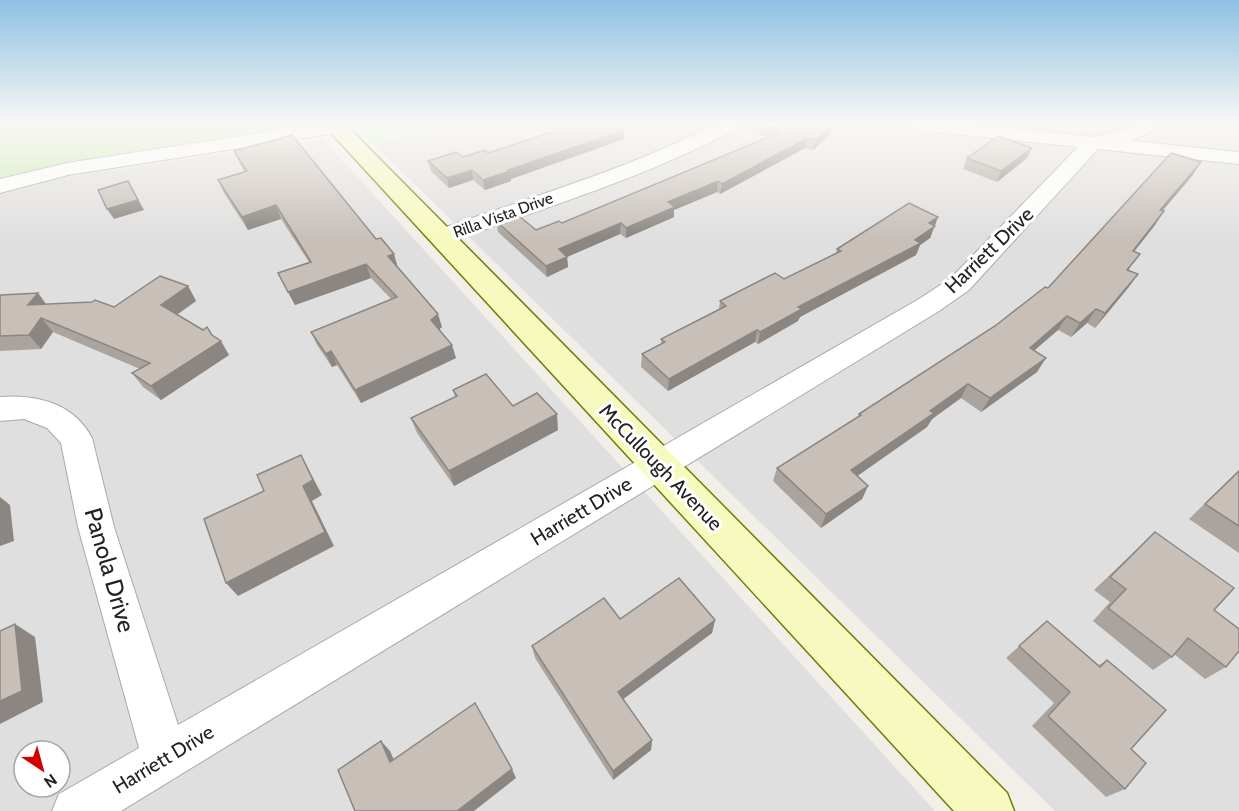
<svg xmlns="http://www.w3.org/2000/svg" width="1239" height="811" font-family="Cabin,sans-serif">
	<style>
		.residential { fill: #e0dfdf; fill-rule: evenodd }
		.grass { fill: #cdebb0 }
		.park { fill: #c8facc }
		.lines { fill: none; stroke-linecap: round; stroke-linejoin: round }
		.minor-casing { stroke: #a9a9a9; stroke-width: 2 }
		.secondary-casing { stroke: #707d05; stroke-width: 3 }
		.minor { fill: #fff; fill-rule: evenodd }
		.secondary { fill: #f7fabf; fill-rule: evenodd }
		.wall { fill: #aba49e }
		.shaded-wall { fill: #8b8681 }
		.building { fill: #c7bfb8; stroke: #8b8681; stroke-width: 1.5 }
		.labels { text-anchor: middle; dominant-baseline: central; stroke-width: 6; stroke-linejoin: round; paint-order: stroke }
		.far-street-label { font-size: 16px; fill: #222; stroke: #fff }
		.street-label { font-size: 20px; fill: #222; stroke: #fff }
		.near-street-label { font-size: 24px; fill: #222; stroke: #fff }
	</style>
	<rect width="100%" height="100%" fill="#f2efe9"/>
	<g class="residential">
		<polygon points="441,124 1239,124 1239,811 1055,811 375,145"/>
		<path d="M323 139 935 811H0V194L64 177ZM24 751H60V787H24Z"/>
	</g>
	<polygon class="grass" points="0,124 299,124 69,162 0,180"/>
	<polygon class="park" points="353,124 441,124 375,145"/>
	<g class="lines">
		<g class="minor-casing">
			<g id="minor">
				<polygon points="316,124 344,124 346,127 343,131 336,133 68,175 0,193 0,179 67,163"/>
				<path d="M716 124H741L738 128C647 177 546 207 450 242L441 244 432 242 429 237 432 232C525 199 629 169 716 124Z"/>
				<path d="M908 124H975L1094 137 1124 130 1135 124H1159L1156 128 1132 141 1239 152V164L1098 149 969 290 939 311 121 811H52L59 794 139 748 78 527 61 443 47 428 24 419 0 421V397C36 394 74 403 92 438L114 527 178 725 919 299 951 278 1078 147 918 130 911 128Z"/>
			</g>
		</g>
		<g class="secondary-casing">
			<polygon id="secondary" points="323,124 345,124 1007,793 1014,811 954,811"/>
		</g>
		<use href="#minor" class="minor"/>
		<use href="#secondary" class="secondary"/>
	</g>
	<g class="wall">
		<polygon points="760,124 830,134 813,150 805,148 720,194 717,192 674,210 674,217 626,238 620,234 567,257 568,267 547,277 498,232 496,221 536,230 562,223 769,137 759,134"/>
		<polygon points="624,139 511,179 511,181 485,190 473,180 449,188 431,171 428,161 463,157 488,153"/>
		<polygon points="234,151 398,268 442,327 439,329 456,358 361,403 337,365 332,367 317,345 311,332 391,299 371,278 295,305 278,273 309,262 281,219 248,230 224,193 218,180 245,172 240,164"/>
		<polygon points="967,158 1027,158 997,182 963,169"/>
		<polygon points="1192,176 1162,211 1155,225 1134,252 1129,270 1138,274 1128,288 1095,328 1087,323 1071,337 1058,330 1034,350 1046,358 1037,372 981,412 961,398 932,419 927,427 857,476 868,486 862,499 821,528 773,481 777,468 858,417 859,414 995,326 1048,288"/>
		<polygon points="938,217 930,238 920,245 916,255 800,317 798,321 758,344 755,342 668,391 641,367 642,354 661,344 661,339 719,309 720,301 784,279 836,253 837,249"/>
		<polygon points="188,286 196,301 177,315 212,335 229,355 161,400 143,387 132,373 140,369 53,332 41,349 0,351 0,297 46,304 114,307"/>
		<polygon points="453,390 513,406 558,430 454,486 417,433 411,418 455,397"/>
		<polygon points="1239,470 1239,553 1189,519"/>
		<polygon points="1155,532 1214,610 1226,667 1205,679 1174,654 1172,657 1153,670 1093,621 1110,602 1094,590"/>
		<polygon points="620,619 715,620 712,633 623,699 652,740 651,750 613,780 535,658 532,646"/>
		<polygon points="1047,621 1099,665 1107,660 1131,749 1125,789 1106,797 1032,726 1054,703 1006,658"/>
	</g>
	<g class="shaded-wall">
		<polygon points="655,124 667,124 654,129"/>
		<polygon points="833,125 830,134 813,150 816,140"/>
		<polygon points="624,130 624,139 511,179 511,181 485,190 483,180 508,170"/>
		<polygon points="807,138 805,148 720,194 722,184"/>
		<polygon points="1032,148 1027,158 997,182 1001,171"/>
		<polygon points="1201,162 1192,176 1151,224 1160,210"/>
		<polygon points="472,170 473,180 449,188 447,178"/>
		<polygon points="128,181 144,210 114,219 107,209"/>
		<polygon points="718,181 717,192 674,210 674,217 626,238 626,228 668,202"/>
		<polygon points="276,205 281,219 248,230 242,217"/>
		<polygon points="1164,211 1155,225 1123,265 1133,251"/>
		<polygon points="938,217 930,238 920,245 916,255 800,317 798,321 758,344 760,332"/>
		<polygon points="621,223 620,234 560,260 559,249"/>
		<polygon points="394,254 398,268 388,256"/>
		<polygon points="567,257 568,267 547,277 546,266"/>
		<polygon points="366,264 371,278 295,305 288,292"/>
		<polygon points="1138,274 1128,288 1095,328 1105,313"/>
		<polygon points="188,286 196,301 170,319 161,305"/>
		<polygon points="38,293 49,308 41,318 53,332 41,349 29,335 28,305"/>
		<polygon points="1096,309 1087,323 1071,337 1080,323"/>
		<polygon points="438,314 442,327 435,333 431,320"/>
		<polygon points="1067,316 1058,330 1021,362 1030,348"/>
		<polygon points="757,330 755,342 668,391 669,379"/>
		<polygon points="221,341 229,355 161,400 151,386"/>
		<polygon points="452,345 456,358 361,403 355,390"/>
		<polygon points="331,351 337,365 332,367 326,354"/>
		<polygon points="1046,358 1037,372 981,412 990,398"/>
		<polygon points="968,384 961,398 932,419 927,427 846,484 851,470 930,411"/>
		<polygon points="557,414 558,430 454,486 449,471"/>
		<polygon points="301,455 322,495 312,501 334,546 238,596 226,583"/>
		<polygon points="868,486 862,499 821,528 826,514"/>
		<polygon points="0,497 10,505 14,541 0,546"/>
		<polygon points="715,620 712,633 618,703 618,692"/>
		<polygon points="15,624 35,637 43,702 0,724 0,701"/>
		<polygon points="652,740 651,750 613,780 613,771"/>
		<polygon points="381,741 390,751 399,771 390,762"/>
		<polygon points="512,769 516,778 474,811 457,811"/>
	</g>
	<g class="building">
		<polygon points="576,124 616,124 624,130 508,170 510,171 483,180 472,170 447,178 428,161 456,152 463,157 485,150 488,153"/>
		<polygon points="760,124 833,125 816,140 807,138 722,184 718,181 668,202 675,207 626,228 621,223 559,249 567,257 546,266 496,221 502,215 513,211 536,230 559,221 562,223 776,134 781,130"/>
		<polygon points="292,135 376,239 381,238 394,254 388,256 438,314 431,320 452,345 355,390 331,351 326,354 311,332 397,297 366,264 288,292 278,273 311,262 276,205 242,217 218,180 247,171 234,151"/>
		<polygon points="998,136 1032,148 1001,171 967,158"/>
		<polygon points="1171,153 1201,162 1160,210 1164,211 1133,251 1140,254 1127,270 1138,274 1105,313 1096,309 1080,323 1067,316 1030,348 1046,358 990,398 968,384 930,411 934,413 851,470 868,486 826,514 777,468 861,415 859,414 995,326 1045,287 1048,288"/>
		<polygon points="128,181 138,200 107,209 98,190"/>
		<polygon points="909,203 938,217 929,223 935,226 915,240 921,243 798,307 802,309 760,332 757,330 669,379 642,354 665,342 661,339 726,306 720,301 775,273 784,279 841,251 837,249"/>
		<polygon points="160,276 188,286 161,305 203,330 207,327 212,335 221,341 151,386 132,373 150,363 41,318 29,335 0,336 0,297 1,295 38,293 28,305 92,302 95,300 114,307"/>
		<polygon points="486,374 513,406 537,393 557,414 449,471 411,418 457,396 453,390"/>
		<polygon points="301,455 313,480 303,486 325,532 226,583 204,519 264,491 257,475"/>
		<polygon points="1239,471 1239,526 1205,504"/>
		<polygon points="1155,532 1234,588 1214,610 1239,629 1239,651 1226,667 1188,638 1172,657 1108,608 1126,589 1110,577"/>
		<polygon points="679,578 715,620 618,692 652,740 613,771 532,646 604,598 620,619"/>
		<polygon points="1047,621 1100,667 1107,660 1166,710 1131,749 1146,763 1125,789 1048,716 1070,692 1019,646"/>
		<polygon points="15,624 22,691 0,701 0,631"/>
		<polygon points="475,703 512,769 457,811 355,811 338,770 381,741 390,762"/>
	</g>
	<linearGradient id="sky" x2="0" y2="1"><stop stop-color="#8fc0e4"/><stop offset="0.52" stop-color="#f9f8f5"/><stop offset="1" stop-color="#f9f8f5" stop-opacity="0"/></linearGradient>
	<rect width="1239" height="238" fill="url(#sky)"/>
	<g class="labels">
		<g class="far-street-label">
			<text transform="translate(503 215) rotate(-20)">Rilla Vista Drive</text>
		</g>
		<g class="street-label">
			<text transform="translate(989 250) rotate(-44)">Harriett Drive</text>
			<text transform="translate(661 467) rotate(46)">McCullough Avenue</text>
			<text transform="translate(581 511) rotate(-31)">Harriett Drive</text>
			<text transform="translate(163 759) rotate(-31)">Harriett Drive</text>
		</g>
		<g class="near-street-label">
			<text transform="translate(110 570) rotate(74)">Panola Drive</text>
		</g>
	</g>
	<g transform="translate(42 769) rotate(144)"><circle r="28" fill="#ffffff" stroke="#a7a7a7" stroke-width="1.5"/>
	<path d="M0-4.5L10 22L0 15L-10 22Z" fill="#d40000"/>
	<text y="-9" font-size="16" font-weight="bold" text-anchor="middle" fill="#222222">N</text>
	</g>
</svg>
